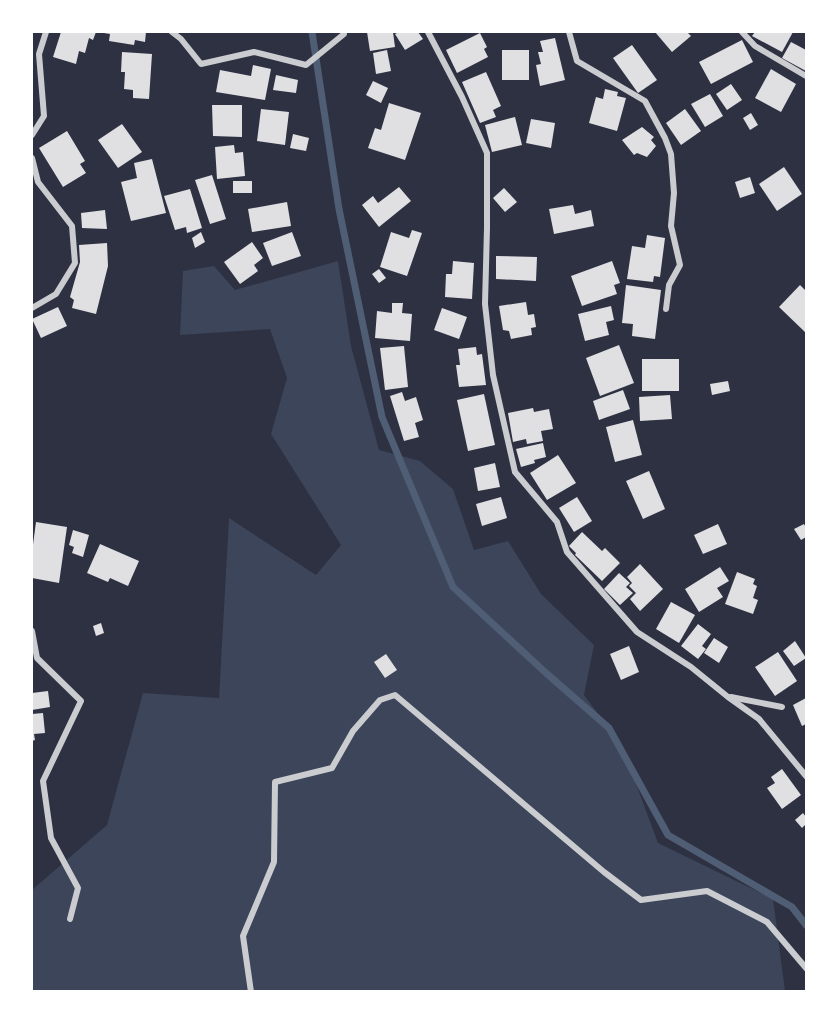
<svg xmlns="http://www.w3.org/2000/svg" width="838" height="1023" font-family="Manrope,sans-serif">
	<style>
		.green { fill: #3c4559 }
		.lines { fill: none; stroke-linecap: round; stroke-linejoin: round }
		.stream { stroke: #4f5d75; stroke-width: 7 }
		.building { fill: #e0e0e3 }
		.minor { stroke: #caccd0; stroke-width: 6 }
	</style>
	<rect width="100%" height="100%" fill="#2d3142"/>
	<polygon class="green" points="338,261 351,346 379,450 420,461 453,489 474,550 508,541 541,594 594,645 584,695 622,746 658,843 773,899 785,991 32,991 32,890 107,825 143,693 219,698 229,518 316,575 341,545 271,434 287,378 270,329 180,335 183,271 214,266 235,290"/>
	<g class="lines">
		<polyline class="stream" points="312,32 339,209 382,417 453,587 546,673 609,728 668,835 792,907 806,925"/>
	</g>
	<g class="building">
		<polygon points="61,32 96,32 93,40 89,38 85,53 79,51 76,64 53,57"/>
		<polygon points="105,32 146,32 145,42 135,40 134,45 109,41 110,34 104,33"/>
		<polygon points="367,32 393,32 395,47 370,51"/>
		<polygon points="399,32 418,32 423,39 405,50 395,34"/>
		<polygon points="655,32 687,32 691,36 672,52"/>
		<polygon points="755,32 793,32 782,52 752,36"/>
		<polygon points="480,33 487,47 484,49 488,57 457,73 446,50"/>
		<polygon points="555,38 565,80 540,86 536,65 541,64 538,52 543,52 540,41"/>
		<polygon points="742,40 753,62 711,84 699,62"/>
		<polygon points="791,42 806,50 806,71 782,58"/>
		<polygon points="632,45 657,80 638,93 613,58"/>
		<polygon points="387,50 391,71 376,74 373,53"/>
		<rect x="502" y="50" width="27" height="30"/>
		<polygon points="122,52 152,54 149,99 133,98 133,90 124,89 125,72 121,72"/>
		<polygon points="253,65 271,69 265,100 216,92 220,70 251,76"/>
		<polygon points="771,69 796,84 781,112 755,98"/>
		<polygon points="486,72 501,106 493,110 496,117 480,123 462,82"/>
		<polygon points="276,75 298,80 296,93 273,90"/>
		<polygon points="373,81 388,88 381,103 366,95"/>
		<polygon points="731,84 742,100 727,110 716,94"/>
		<polygon points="605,89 618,92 617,96 626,98 617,131 589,123 596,97 603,99"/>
		<polygon points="710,94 723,116 705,127 691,104"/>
		<polygon points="389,103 421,113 405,160 368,148 375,128 381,130"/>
		<polygon points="212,105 242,105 242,137 213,136"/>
		<polygon points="261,109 289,112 285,145 257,141"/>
		<polygon points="685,109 701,131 681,145 666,123"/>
		<polygon points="751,113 758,125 750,130 743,118"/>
		<polygon points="515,117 522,145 492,152 485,125"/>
		<polygon points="531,119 555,123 551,148 526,143"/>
		<polygon points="122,124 142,152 118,168 98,140"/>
		<polygon points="642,127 654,137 651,140 656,146 647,157 637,153 634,155 622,140"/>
		<polygon points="67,131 85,161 80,164 86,173 63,187 39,148"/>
		<polygon points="293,134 309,138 306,151 290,148"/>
		<polygon points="234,145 235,153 243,152 245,176 217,179 215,147"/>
		<polygon points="152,159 166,213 131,221 121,182 137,178 134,163"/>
		<polygon points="784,167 802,194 777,211 759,184"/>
		<polygon points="212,175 226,219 210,224 195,180"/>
		<polygon points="750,177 755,193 740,198 735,182"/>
		<rect x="233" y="181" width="19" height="12"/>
		<polygon points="399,187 411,201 379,227 362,205 373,196 378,203"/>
		<polygon points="504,188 517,202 505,212 493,198"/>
		<polygon points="190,189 202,228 187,233 186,227 175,230 164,196"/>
		<polygon points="287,202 291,226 252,232 248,209"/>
		<polygon points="573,205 575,214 591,210 594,226 554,234 549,209"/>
		<polygon points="105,210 107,229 82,228 81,213"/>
		<polygon points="412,230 422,233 407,276 380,267 391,232 409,238"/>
		<polygon points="201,232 205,242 195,248 192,238"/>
		<polygon points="292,232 301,256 272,266 263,243"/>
		<polygon points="647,235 665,238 660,277 654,276 653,282 627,279 632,246 645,248"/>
		<polygon points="252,242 263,258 254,265 258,271 240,284 224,262"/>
		<polygon points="107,243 108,266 96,314 72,308 74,300 70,297 80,262 79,245"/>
		<polygon points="496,256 537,257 536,281 496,279"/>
		<polygon points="453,261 474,263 472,299 445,297 446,274 452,274"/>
		<polygon points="612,261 620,283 614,285 617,294 582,306 571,276"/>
		<polygon points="379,269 386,278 379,283 372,274"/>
		<polygon points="626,285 661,290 655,339 632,336 633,324 622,323"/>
		<polygon points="800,285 806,291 806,333 779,307"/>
		<polygon points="526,302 528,315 534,314 536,327 531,328 532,335 511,339 509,331 503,330 499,306"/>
		<polygon points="392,303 403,303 402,313 412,314 410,341 375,338 377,311 392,313"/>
		<polygon points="611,306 614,320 606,322 609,335 585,341 578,314"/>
		<polygon points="58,307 67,326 41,338 32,319"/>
		<polygon points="442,308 467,317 459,339 434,330"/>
		<polygon points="619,345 634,383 600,396 586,358"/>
		<polygon points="404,346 408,387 385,390 380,348"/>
		<polygon points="476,347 477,355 482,354 486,385 459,387 456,365 460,365 458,349"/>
		<rect x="642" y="359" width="37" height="32"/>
		<polygon points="728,381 730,391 712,395 710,384"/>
		<polygon points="623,390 630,409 599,420 593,401"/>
		<polygon points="402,392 405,401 416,397 423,420 415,423 419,437 404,441 390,396"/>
		<polygon points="484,394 495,445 468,451 457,400"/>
		<polygon points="670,395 672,419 640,421 639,397"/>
		<polygon points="533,408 534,412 549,409 553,429 541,431 543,441 527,444 526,439 513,442 508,413"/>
		<polygon points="633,420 642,455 615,462 606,427"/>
		<polygon points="543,443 546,457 534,460 535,463 521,467 516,449"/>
		<polygon points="558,455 576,483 547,500 530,473"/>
		<polygon points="495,463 500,487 478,491 474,468"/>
		<polygon points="649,471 665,509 643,519 626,481"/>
		<polygon points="501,497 507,518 482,526 476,504"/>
		<polygon points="577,497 592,521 574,532 559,508"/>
		<polygon points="36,522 67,527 59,583 32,578 32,552"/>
		<polygon points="718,524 727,544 703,554 694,535"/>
		<polygon points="804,524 806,528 806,537 801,540 794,529"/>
		<polygon points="73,530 89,535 83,557 72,553 74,547 69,545"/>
		<polygon points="582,532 602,551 605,548 620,563 602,581 575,555 576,553 569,546"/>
		<polygon points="100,544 139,561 128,586 110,578 108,582 87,573"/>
		<polygon points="640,564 663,589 640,611 630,599 636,593 629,586 632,583 627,577"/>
		<polygon points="720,567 729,581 717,588 723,597 699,612 685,589"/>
		<polygon points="737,572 755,579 753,584 757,586 753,598 758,600 753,614 725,604"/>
		<polygon points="619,573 630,583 626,587 633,593 620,605 604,589"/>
		<polygon points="671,602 695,615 679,643 656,629"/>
		<polygon points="101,623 104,633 96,636 93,626"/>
		<polygon points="698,624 711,634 702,646 706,649 698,659 681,646"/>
		<polygon points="714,638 728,647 719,663 704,653"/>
		<polygon points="795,641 806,658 794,666 783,651"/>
		<polygon points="629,646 639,672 621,680 610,654"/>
		<polygon points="778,652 797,681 775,696 755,667"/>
		<polygon points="386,654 397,670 385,678 374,662"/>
		<polygon points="48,691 50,707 32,710 32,693"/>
		<polygon points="806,698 806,724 802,726 793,705"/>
		<polygon points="43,713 45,733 34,734 35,740 32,741 32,714"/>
		<polygon points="782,769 801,795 782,809 767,788 775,783 771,777"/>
		<polygon points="803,813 806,817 806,824 802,828 795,820"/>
	</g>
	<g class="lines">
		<g class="minor">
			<polyline points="172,32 181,39 201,64 254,52 306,65 344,34 344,32"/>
			<polyline points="428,32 462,97 487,153 487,228 485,304 493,375 515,472 557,522 567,552 637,632 691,667 728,697 759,719 806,776"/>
			<polyline points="569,32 577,61 645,101 665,138 671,154 674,193 671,226 680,265 669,285 666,309"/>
			<polyline points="742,32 755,46 806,76"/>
			<polyline points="32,135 44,116 39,54 46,32"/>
			<polyline points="32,158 38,182 72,226 75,263 56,294 32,308"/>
			<polyline points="32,631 37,658 81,701 43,781 51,838 78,888 70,919"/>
			<polyline points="731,697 782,707"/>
			<polyline points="251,992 243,936 274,862 275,782 332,768 353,731 380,700 395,695 604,872 641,900 707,891 767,922 806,968"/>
		</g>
	</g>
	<rect width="838" height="1023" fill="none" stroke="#ffffff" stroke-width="66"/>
</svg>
